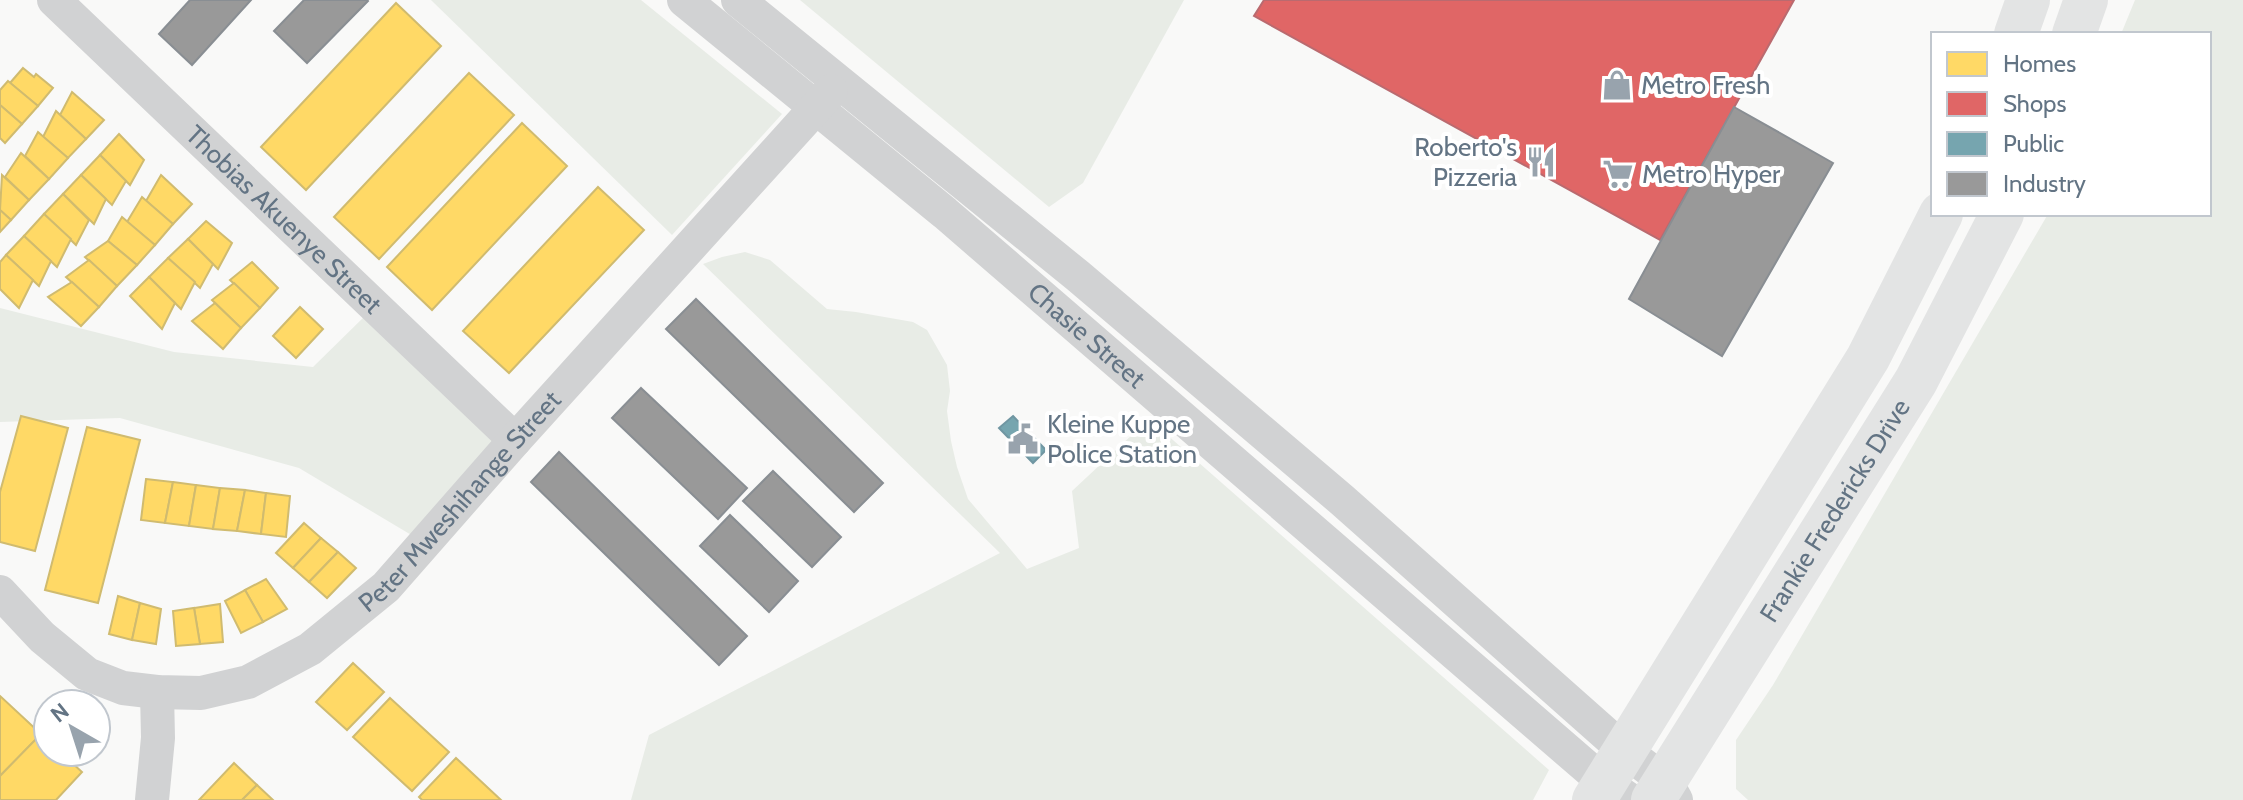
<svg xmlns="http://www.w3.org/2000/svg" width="2243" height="800" font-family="Cabin,sans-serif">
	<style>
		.green { fill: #e8ece6 }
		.homes { fill: #ffd966; stroke: #d0bb6f; stroke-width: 2 }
		.shops { fill: #e06666; stroke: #ba6a6f; stroke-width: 2 }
		.public { fill: #76a5af; stroke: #7096a2; stroke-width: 2 }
		.industry { fill: #999; stroke: #898e93; stroke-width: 2 }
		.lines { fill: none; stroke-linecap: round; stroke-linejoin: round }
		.minor { stroke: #d1d2d3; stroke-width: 34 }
		.secondary { stroke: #e3e4e4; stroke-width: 44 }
		.labels { text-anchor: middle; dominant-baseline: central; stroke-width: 8; stroke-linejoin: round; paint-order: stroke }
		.poi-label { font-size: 26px; fill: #637484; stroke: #fff; text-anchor: start }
		.street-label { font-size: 26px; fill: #637484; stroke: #fff }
	</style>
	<rect width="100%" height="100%" fill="#f9f9f8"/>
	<g class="green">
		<polygon points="431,0 641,0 782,114 672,235"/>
		<polygon points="800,0 1184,0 1083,183 1049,207"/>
		<polygon points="2135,0 2243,0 2243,800 1748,800 1736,789 1736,740 1773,685 2048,214 2209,214 2209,34 2121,34"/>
		<polygon points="745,252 770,260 827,309 856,312 913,322 927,330 947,365 950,391 947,411 951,441 957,467 968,499 1027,569 1079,548 1072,491 1149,419 1549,770 1533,800 631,800 649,735 1000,553 703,264 722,257"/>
		<polygon points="0,308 174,352 313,367 367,314 494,442 413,536 299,468 120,418 0,422"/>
	</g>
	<g class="homes">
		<polygon points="396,3 441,46 306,190 261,147"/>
		<polygon points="23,68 34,77 36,74 53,88 38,106 10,83"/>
		<polygon points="469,73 514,115 379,259 334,217"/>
		<polygon points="8,81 38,106 22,124 0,105 0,90"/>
		<polygon points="72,92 104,120 86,139 60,115"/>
		<polygon points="0,105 22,124 5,143 0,138"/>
		<polygon points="56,111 86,139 68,158 43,137"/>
		<polygon points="522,123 567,166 432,310 387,267"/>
		<polygon points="38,132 68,158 49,179 25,156"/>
		<polygon points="119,134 144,160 130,185 100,155"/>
		<polygon points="21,153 49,179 29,200 5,177"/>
		<polygon points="100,155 126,181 112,205 81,175"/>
		<polygon points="2,175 29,200 11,220 0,210"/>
		<polygon points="81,175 106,199 94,224 63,194"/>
		<polygon points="161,175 192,204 173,224 146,201"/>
		<polygon points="598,187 644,230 509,373 463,331"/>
		<polygon points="63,194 89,220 76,245 44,214"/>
		<polygon points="142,197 173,224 155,245 127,222"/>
		<polygon points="0,210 11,220 0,232"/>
		<polygon points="44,214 71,239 57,267 24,236"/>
		<polygon points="122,217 155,245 137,265 108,241"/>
		<polygon points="206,221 232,243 218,269 188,239"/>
		<polygon points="24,236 51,261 39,286 6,255"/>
		<polygon points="188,239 213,264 200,288 168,258"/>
		<polygon points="108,241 137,265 117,286 85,257"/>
		<polygon points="6,255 33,280 19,308 0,289 0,262"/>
		<polygon points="168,258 195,282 181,309 149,277"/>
		<polygon points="89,260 117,286 99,307 66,277"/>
		<polygon points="252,262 278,288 260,308 230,280"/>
		<polygon points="149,277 175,303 162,329 130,296"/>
		<polygon points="72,282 99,307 81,326 48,297"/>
		<polygon points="234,283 260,308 241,328 212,300"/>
		<polygon points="215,303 241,328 223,349 192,321"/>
		<polygon points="300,307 323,329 296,358 273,336"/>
		<polygon points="21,416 68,428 35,551 0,542 0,492"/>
		<polygon points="87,427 140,440 98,603 45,590"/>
		<polygon points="146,479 173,482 165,523 141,520"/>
		<polygon points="173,482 196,485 189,526 165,523"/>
		<polygon points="196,485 220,488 213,529 189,526"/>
		<polygon points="220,488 245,490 237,531 213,529"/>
		<polygon points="245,490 266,493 261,534 237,531"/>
		<polygon points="266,493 290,496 286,537 261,534"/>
		<polygon points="304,523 321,538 293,568 276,553"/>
		<polygon points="321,538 338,552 309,582 293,568"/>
		<polygon points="338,552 356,568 327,598 309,582"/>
		<polygon points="266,579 287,609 263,622 245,590"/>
		<polygon points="245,590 263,622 241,633 225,601"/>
		<polygon points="118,596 140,603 132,640 109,634"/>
		<polygon points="140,603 161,609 156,644 132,640"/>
		<polygon points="220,604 223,642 200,644 194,608"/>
		<polygon points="194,608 200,644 176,646 173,611"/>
		<polygon points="353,663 384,692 347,730 316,702"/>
		<polygon points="0,696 41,734 0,776"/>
		<polygon points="390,698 449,752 412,791 353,737"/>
		<polygon points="41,734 48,740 48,752 60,752 82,772 56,800 0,800 0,776"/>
		<polygon points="456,758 501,800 422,800 419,797"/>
		<polygon points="234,763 257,785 242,800 199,800"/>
		<polygon points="257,785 273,800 242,800"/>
	</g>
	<polygon class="shops" points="1264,0 1794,0 1660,240 1254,16"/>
	<polygon class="public" points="1013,416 1046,450 1033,463 999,428"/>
	<g class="industry">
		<polygon points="190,0 251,0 192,65 159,34"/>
		<polygon points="304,0 367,0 368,1 307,63 274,31"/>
		<polygon points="1734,107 1833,163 1722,356 1629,299"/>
		<polygon points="696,299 883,483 854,512 666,329"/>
		<polygon points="641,388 747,488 718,519 612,418"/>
		<polygon points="559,452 747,636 719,665 531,482"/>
		<polygon points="773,471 841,537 812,567 743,501"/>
		<polygon points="730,515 798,581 769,612 700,546"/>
	</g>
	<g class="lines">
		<g class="minor">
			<path id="s1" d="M54 0 515 440"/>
			<path id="s2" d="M684 0 945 213 1605 783 1630 800"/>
			<polyline points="738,0 1078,276 1342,500 1625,751 1666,782 1676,800"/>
			<path id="s3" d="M0 592 42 637 87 674 123 688 157 692 201 693 248 682 310 649 386 587 515 440 831 91"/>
			<polyline points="152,800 158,738 157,692"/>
		</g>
		<g class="secondary">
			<polyline points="2016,34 2028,0"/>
			<polyline points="2074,34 2086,0"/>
			<polyline points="1594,800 1868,358 1941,214"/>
			<path id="s4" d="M1653 800 1916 381 2002 214"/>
		</g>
	</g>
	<defs>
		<g id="shop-bare" transform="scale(2.4)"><path d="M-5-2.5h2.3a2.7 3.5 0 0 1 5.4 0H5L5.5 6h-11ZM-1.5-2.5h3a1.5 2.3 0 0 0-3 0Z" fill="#98a3ad" stroke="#fff" stroke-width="2.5" paint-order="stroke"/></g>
		<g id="restaurant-bare" transform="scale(2.4)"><path d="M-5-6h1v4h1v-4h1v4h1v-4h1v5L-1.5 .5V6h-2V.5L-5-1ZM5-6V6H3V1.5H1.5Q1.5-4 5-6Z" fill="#98a3ad" stroke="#fff" stroke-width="2.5" paint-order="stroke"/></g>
		<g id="supermarket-bare" transform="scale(2.4)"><path d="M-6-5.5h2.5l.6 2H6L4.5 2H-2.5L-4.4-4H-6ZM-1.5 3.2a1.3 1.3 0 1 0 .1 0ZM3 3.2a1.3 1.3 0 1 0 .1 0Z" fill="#98a3ad" stroke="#fff" stroke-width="2.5" paint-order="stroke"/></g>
		<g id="civic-bare" transform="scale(2.4)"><path d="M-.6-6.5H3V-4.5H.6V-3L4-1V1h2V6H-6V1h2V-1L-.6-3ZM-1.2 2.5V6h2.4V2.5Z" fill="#98a3ad" stroke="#fff" stroke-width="2.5" paint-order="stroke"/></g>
	</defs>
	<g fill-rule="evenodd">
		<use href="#shop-bare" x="1617" y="85"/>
		<use href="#restaurant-bare" x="1541" y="162"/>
		<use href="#supermarket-bare" x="1618" y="174"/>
		<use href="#civic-bare" x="1023" y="439"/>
	</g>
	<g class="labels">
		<g class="poi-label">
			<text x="1641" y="85">Metro Fresh</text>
			<text x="1517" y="147" text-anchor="end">Roberto's<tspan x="1517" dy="30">Pizzeria</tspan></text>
			<text x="1642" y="174">Metro Hyper</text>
			<text x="1047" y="424">Kleine Kuppe<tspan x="1047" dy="30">Police Station</tspan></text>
		</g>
		<g class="street-label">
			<text stroke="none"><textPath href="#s1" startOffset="318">Thobias Akuenye Street</textPath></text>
			<text stroke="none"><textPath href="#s2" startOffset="524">Chasie Street</textPath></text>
			<text stroke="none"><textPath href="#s3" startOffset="566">Peter Mweshihange Street</textPath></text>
			<text stroke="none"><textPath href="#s4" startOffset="342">Frankie Fredericks Drive</textPath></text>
		</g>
	</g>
	<rect x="1931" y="32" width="280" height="184" fill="#ffffff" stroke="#c1c7ce" stroke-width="2"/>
	<rect x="1947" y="52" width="40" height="24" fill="#ffd966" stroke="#c1c7ce" stroke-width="2"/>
	<text x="2003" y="72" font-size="24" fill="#637484">Homes</text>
	<rect x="1947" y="92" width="40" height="24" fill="#e06666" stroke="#c1c7ce" stroke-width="2"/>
	<text x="2003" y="112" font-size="24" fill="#637484">Shops</text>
	<rect x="1947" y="132" width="40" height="24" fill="#76a5af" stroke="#c1c7ce" stroke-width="2"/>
	<text x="2003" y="152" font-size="24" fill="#637484">Public</text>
	<rect x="1947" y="172" width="40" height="24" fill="#999999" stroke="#c1c7ce" stroke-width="2"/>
	<text x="2003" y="192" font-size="24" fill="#637484">Industry</text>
	<g transform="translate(72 728) rotate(321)"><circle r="38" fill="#ffffff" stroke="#c1c7ce" stroke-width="2"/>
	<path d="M0-6L14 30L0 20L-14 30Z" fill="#98a3ad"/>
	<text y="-12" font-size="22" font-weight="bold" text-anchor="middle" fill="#637484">N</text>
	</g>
</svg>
